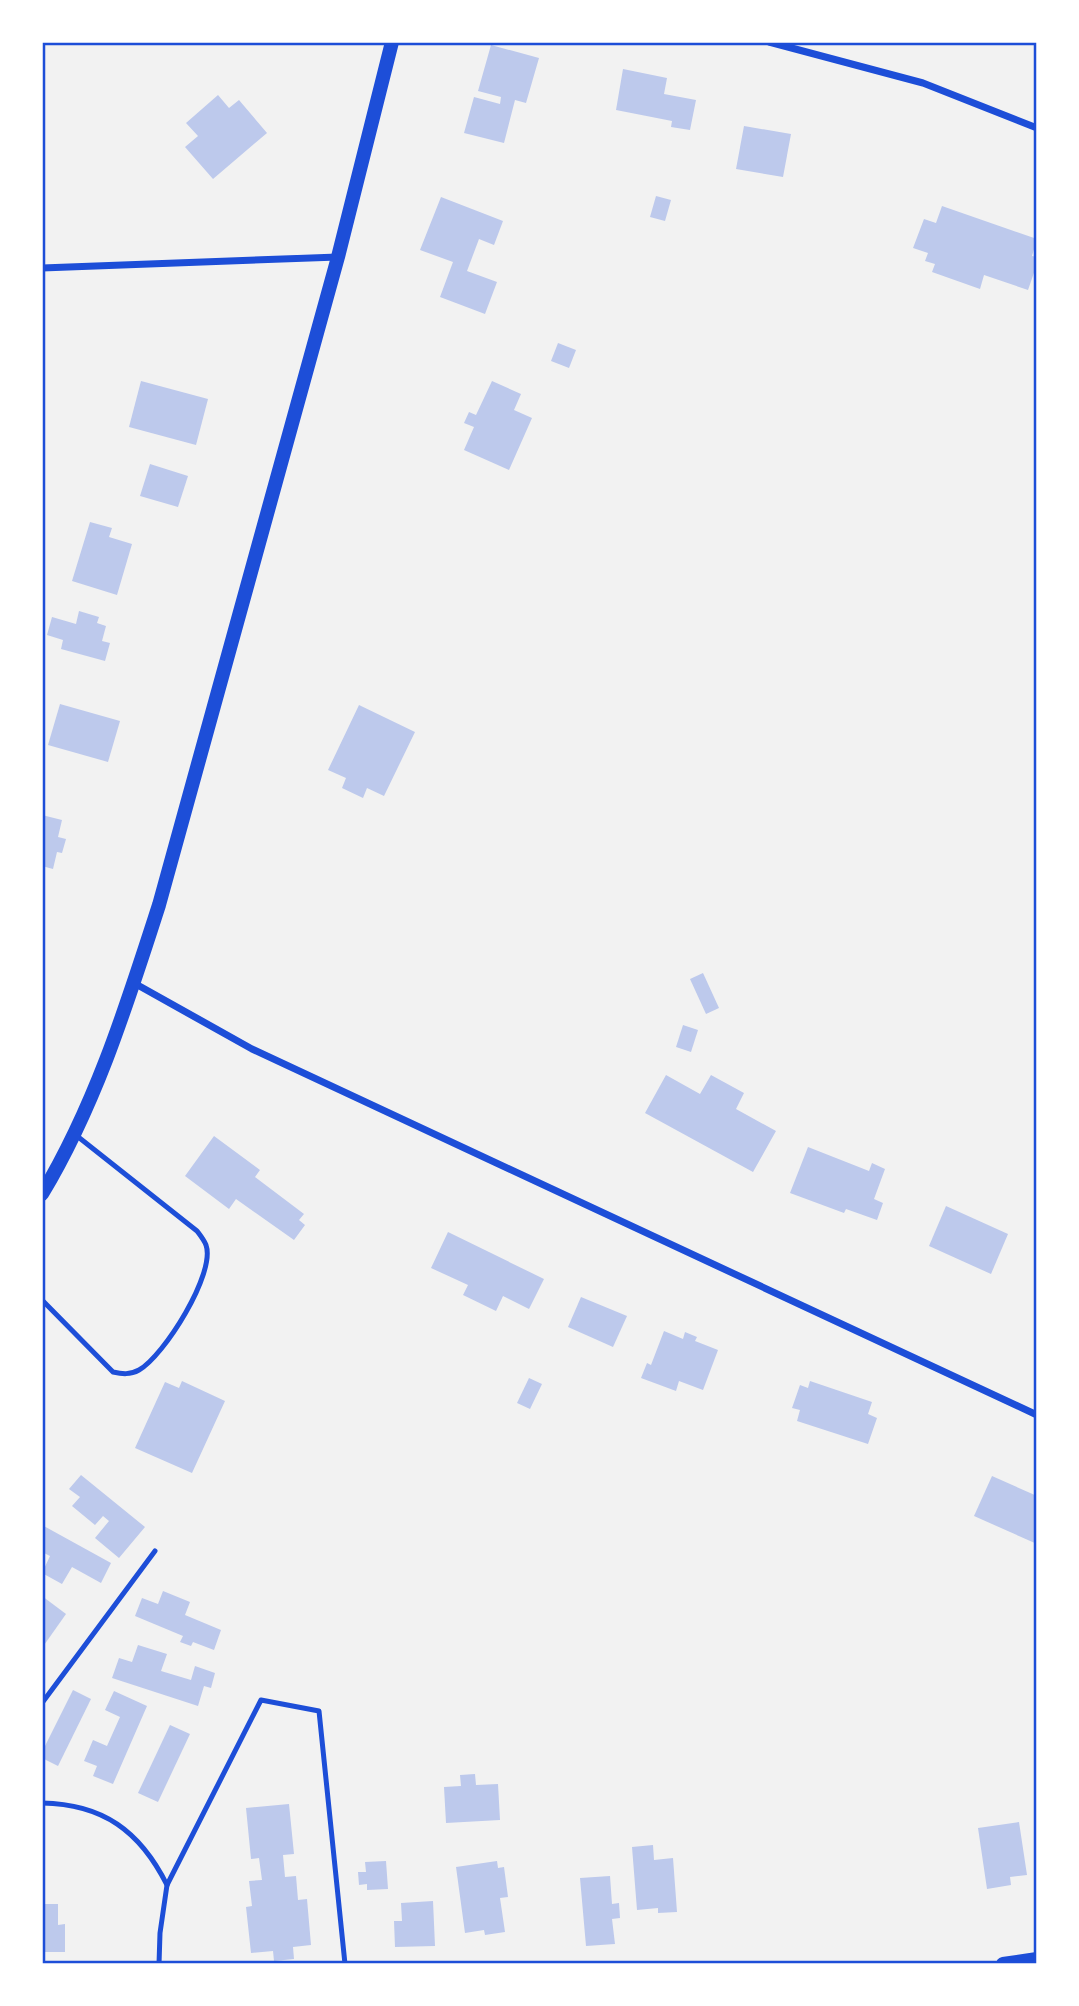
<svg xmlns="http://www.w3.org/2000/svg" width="1079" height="2006" font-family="'Noto Sans',sans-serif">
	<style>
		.building { fill: #bdc9ec }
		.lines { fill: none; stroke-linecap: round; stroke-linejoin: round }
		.service { stroke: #1d4ed8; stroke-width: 5 }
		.minor { stroke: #1d4ed8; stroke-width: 7 }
		.secondary { stroke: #1d4ed8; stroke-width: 14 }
		.neatline { fill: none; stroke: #1d4ed8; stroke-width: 2.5 }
	</style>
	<rect width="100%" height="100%" fill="#f2f2f2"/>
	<g class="building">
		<polygon points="491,45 539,58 526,103 515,100 504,143 464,133 474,97 500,104 501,97 478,91"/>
		<polygon points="623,69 667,78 664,94 696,100 690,130 671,127 672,121 616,110"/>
		<polygon points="218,95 229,108 239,100 267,133 213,179 185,147 198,136 186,123"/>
		<polygon points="744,126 791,134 783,177 736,169"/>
		<polygon points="656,196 671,200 665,221 650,217"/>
		<polygon points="441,197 503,221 494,245 479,239 467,271 497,282 485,314 440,297 453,262 420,250"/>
		<polygon points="942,206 1037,239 1032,256 1037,257 1037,264 1028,290 984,275 980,289 932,272 935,264 925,261 928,253 913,248 924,219 936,223"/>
		<polygon points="558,343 576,350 569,368 551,361"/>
		<polygon points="141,381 208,399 196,445 129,427"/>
		<polygon points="492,381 521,394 514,410 532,418 509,470 464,450 474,427 464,423 469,412 476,415"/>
		<polygon points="150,464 188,476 178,507 140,496"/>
		<polygon points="90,522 112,528 109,537 132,544 117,595 72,581"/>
		<polygon points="79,611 99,617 97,623 106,626 102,641 110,643 105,661 61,649 63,640 47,635 52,617 76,624"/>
		<polygon points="60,704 120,721 108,762 48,745"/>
		<polygon points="359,705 415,732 384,796 367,788 363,798 342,788 346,778 328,770"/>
		<polygon points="42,815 62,820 58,837 66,839 62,853 57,852 53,869 42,866"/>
		<polygon points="703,973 719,1008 706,1014 690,979"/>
		<polygon points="683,1025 698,1030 691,1052 676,1047"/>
		<polygon points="666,1075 700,1094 711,1075 744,1093 736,1109 776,1131 753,1172 645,1113"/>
		<polygon points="214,1136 260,1170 255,1177 304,1214 299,1220 305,1225 294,1240 236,1199 229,1209 185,1176"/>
		<polygon points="808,1147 869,1171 872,1163 885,1169 874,1199 883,1203 877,1220 846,1209 844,1213 790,1193"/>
		<polygon points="946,1206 1008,1234 991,1274 929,1246"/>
		<polygon points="448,1232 544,1279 529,1309 503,1296 496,1311 463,1295 468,1285 431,1268"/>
		<polygon points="581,1297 627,1316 613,1347 568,1327"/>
		<polygon points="664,1331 683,1339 685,1332 697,1337 695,1341 718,1350 703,1390 679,1381 676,1391 641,1378 647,1363 651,1365"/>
		<polygon points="529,1378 542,1384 530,1409 517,1403"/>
		<polygon points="182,1381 225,1401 192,1473 135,1448 165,1382 179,1388"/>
		<polygon points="810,1381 872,1402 868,1414 877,1418 868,1444 797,1421 800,1410 792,1408 800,1385 808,1388"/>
		<polygon points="81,1475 145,1527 119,1558 95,1538 109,1521 103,1516 95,1525 72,1506 80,1497 69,1489"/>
		<polygon points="992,1476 1037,1496 1037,1544 974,1516"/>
		<polygon points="42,1525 111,1563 101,1583 72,1567 62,1584 42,1573 50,1556 42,1552"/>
		<polygon points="163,1591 190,1602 185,1615 221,1630 214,1650 193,1642 191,1646 180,1642 183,1636 135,1616 142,1598 158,1604"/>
		<polygon points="42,1596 66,1614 42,1648"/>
		<polygon points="138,1645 167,1654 161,1671 191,1680 195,1666 215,1673 211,1688 204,1686 198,1706 112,1678 119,1658 132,1662"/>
		<polygon points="73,1690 91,1699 58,1766 42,1758 42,1752"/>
		<polygon points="114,1691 147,1706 113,1784 93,1776 97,1766 84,1761 93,1740 107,1746 120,1717 105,1710"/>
		<polygon points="170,1725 190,1734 158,1802 138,1793"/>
		<polygon points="475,1774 476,1785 498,1784 500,1820 446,1823 444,1787 461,1786 460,1775"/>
		<polygon points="289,1804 294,1854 283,1855 285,1877 296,1876 298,1900 307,1899 311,1945 293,1947 294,1959 274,1961 273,1951 251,1953 246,1907 252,1906 249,1881 262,1880 259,1858 251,1859 246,1808"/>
		<polygon points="1019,1822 1027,1875 1010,1877 1011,1885 987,1889 978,1828"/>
		<polygon points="653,1845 654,1860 673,1858 677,1912 658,1913 658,1908 637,1910 632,1847"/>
		<polygon points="386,1861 388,1889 367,1890 367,1884 359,1885 358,1872 366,1872 365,1862"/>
		<polygon points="497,1861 498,1868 504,1867 508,1897 500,1898 505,1932 485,1935 484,1930 465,1933 456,1867"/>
		<polygon points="610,1876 612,1904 619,1903 620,1918 612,1919 615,1944 586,1946 580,1878"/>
		<polygon points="433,1901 435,1946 395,1947 394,1921 402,1921 401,1903"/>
		<polygon points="42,1904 58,1904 58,1925 65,1924 65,1952 42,1952"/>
	</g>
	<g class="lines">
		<g class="service">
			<path d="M42 1300 113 1372C122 1374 130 1375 139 1370 164 1356 216 1273 206 1245 204 1240 200 1235 197 1231L77 1136"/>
			<polyline points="42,1703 155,1551"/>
			<path d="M42 1803C103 1804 140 1831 167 1885"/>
			<polyline points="159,1964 160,1933 167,1885 261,1700 319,1711 345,1964"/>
		</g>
		<g class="minor">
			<polyline points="769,42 923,83 1037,128"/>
			<polyline points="42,268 338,257"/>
			<polyline points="134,983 252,1049 1037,1415"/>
		</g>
		<g class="secondary">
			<path d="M42 1194C96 1104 127 1004 159 905L338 257 392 42"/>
			<polyline points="1003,1964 1037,1959"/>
		</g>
	</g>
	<rect width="1079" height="2006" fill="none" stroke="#ffffff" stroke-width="88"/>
	<rect x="44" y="44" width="991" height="1918" class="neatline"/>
</svg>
